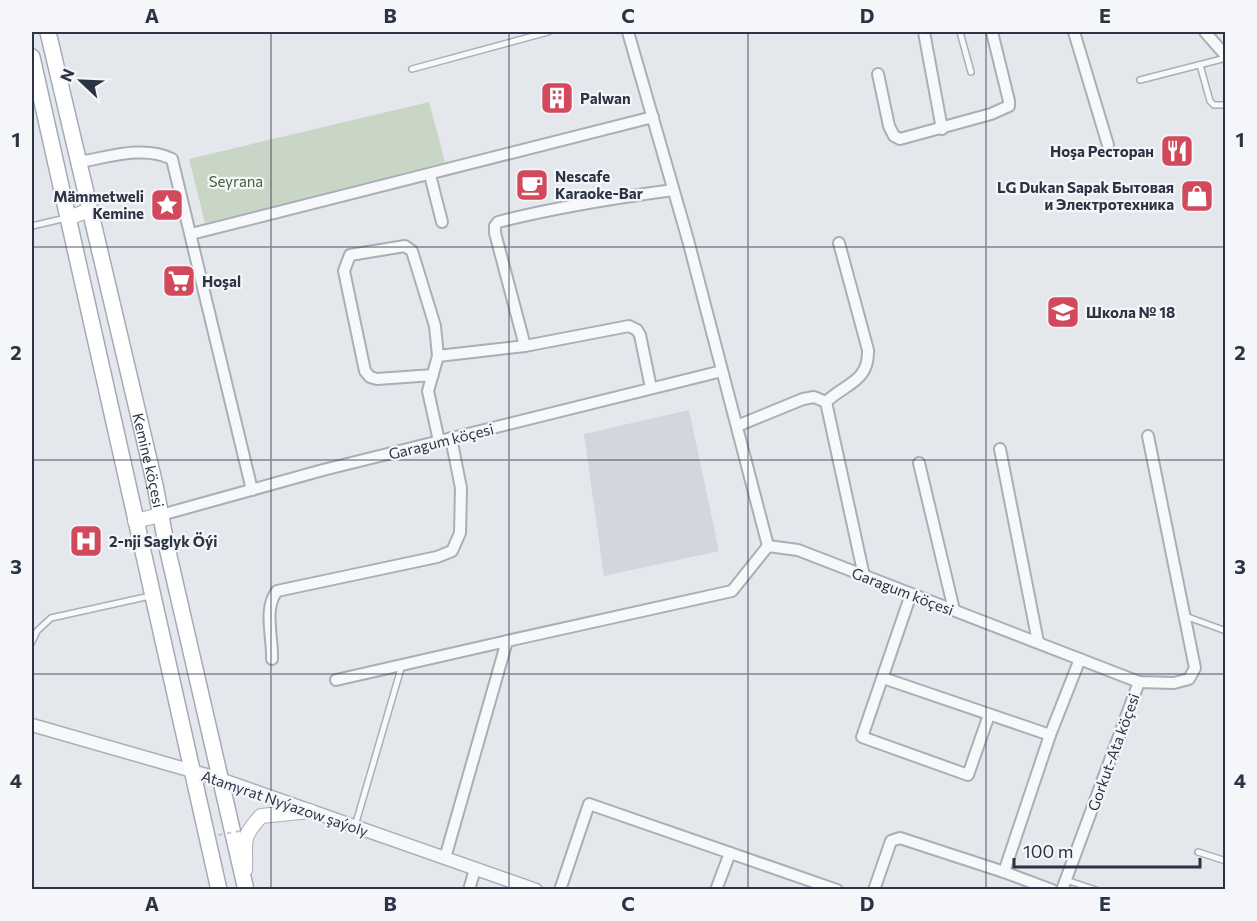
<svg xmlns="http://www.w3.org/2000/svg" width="1257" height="921" font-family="Commissioner,sans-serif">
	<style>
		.built { fill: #d2d6de }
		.green { fill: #c9d6c5 }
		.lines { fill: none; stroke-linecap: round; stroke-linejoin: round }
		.service-casing { stroke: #a9aeb7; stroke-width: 8 }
		.minor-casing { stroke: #a9aeb7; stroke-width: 14 }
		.tertiary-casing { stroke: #a9aeb7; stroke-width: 15 }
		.secondary-casing { stroke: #a9aeb7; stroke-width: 16 }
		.primary-casing { stroke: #a3abb8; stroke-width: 18 }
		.service { stroke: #f7f8fa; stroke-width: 5 }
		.minor { stroke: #f7f8fa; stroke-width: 10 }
		.tertiary { stroke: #f7f8fa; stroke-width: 12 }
		.secondary { stroke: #fff; stroke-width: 14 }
		.primary { stroke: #fff; stroke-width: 15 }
		.path-bridge { stroke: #c2c5cb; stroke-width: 2; stroke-dasharray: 4.5 4.5; stroke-linecap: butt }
		.grid { fill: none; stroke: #2b3445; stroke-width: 1.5; stroke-opacity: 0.55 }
		.labels { text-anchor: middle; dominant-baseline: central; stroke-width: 4.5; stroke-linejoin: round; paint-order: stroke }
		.poi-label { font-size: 15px; font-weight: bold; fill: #2b3445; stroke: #f4f6f9; text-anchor: start }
		.park-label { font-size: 15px; fill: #3f6138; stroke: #f4f6f9 }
		.street-label { font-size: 15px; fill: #2b3445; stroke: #f4f6f9 }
		.neatline { fill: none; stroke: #2b3445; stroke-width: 2 }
		.grid-label { font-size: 20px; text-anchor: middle; font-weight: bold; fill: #2b3445 }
	</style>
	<rect width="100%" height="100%" fill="#e4e7ec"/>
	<polygon class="built" points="689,410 719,551 604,576 584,434"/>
	<polygon class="green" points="429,102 445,162 205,223 189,159"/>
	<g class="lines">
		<g class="service-casing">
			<g id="service">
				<polyline points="960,32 971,72"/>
				<polyline points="1200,65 1210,101 1214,105 1226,105"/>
				<polyline points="412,69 548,32"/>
				<polyline points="1140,80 1226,58"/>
				<polyline points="32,226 66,218"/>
				<polyline points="1185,616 1226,631"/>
				<polyline points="32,642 37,631 51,618 150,596"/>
				<polyline points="355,826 402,665"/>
				<polyline points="1198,852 1226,861"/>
				<polyline points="1066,880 1096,890"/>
			</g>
		</g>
		<g class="minor-casing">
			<g id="minor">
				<polyline points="628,32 688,240 768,546 798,550 1139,682 1174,683 1189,679 1195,668 1148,436"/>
				<polyline points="924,32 942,129"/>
				<polyline points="1074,32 1108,145"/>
				<polyline points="1205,32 1226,56"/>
				<polyline points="878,74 889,126 894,136 900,139 991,114 1009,106 1009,101 992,32"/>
				<path d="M79 162C109 157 144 145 172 159L252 490"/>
				<polyline points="430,175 442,222"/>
				<polyline points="191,234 653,117"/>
				<path d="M525 346 495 233V226L498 222C556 207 614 198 673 190"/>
				<polyline points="438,356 525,346 629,326 637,330 640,335 651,388"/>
				<polyline points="433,375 377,379 370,377 365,371 344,271 350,255 405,246 412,251 435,326 438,356 428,391 439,441"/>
				<path d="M826 402C846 383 869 382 868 350L839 243"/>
				<polyline points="737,426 803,399 814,397 826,402 864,576"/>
				<polyline points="1000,449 1038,642"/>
				<polyline points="919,463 954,610"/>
				<polyline points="161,515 323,470 722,371"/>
				<polyline points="911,594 862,737 968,775 989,715"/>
				<path d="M272 659C273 637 263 609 277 591L437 557 452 551 460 533 461 488 451 438"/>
				<polyline points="883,678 1050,735"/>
				<polyline points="336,680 507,641"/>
				<polyline points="445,858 507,641 732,591 768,546"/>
				<polyline points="469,890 475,869"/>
				<polyline points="560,890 589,804 837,890"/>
				<polyline points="716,890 730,853"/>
				<polyline points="874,890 891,841 900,838 1004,872"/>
				<polyline points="1052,890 1004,872 1050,735 1080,659"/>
				<polyline points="1062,890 1139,682"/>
			</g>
		</g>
		<g class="tertiary-casing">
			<polyline id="tertiary" points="32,725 220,779 536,890"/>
		</g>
		<g class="secondary-casing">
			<g id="secondary">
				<polyline points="68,218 90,210"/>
				<polyline points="135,521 161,515"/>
				<path d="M245 870C246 841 240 839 261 816L310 811"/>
			</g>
		</g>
		<g class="primary-casing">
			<g id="primary">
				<path id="s1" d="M48 32 155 485 166 543 246 890"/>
				<polyline points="32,57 219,890"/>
			</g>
		</g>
		<use href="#service" class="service"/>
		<use href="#minor" class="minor"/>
		<use href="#tertiary" class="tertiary"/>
		<use href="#secondary" class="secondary"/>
		<use href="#primary" class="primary"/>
		<polyline class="path-bridge" points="218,835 240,831"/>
	</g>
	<path class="grid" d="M271 32V890M509 32V890M748 32V890M986 32V890M32 247H1226M32 460H1226M32 674H1226"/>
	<defs>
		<g id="building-square" transform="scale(1.725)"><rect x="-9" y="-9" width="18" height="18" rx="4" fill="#d1495b" stroke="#f4f6f9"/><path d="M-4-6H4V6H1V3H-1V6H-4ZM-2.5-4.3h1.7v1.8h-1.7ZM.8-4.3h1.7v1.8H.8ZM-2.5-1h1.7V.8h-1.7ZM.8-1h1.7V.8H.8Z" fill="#fff"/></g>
		<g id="restaurant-square" transform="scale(1.725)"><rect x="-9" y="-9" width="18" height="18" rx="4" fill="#d1495b" stroke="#f4f6f9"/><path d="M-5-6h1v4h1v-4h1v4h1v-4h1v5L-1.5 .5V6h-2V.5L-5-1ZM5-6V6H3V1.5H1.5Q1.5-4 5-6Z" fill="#fff"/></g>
		<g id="cafe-square" transform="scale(1.725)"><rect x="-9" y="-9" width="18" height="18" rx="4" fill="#d1495b" stroke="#f4f6f9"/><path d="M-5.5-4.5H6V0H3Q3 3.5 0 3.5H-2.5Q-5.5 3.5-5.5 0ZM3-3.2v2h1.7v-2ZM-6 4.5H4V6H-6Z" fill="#fff"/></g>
		<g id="shop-square" transform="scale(1.725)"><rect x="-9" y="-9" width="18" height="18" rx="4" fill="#d1495b" stroke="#f4f6f9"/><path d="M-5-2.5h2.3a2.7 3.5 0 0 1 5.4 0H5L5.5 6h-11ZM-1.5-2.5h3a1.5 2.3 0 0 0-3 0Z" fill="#fff"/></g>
		<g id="sight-square" transform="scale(1.725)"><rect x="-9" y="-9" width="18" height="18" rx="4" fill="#d1495b" stroke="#f4f6f9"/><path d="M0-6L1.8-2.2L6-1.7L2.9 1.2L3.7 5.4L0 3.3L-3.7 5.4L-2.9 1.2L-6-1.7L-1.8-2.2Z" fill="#fff"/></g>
		<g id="supermarket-square" transform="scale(1.725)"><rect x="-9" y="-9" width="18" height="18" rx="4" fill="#d1495b" stroke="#f4f6f9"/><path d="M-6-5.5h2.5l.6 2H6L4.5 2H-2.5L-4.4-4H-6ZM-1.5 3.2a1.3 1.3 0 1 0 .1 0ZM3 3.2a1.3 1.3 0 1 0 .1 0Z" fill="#fff"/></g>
		<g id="school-square" transform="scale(1.725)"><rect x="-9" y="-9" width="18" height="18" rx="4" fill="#d1495b" stroke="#f4f6f9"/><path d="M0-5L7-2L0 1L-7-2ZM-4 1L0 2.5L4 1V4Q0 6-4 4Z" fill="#fff"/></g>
		<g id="hospital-square" transform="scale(1.725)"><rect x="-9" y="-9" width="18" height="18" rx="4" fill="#d1495b" stroke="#f4f6f9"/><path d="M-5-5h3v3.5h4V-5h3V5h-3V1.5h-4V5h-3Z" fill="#fff"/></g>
	</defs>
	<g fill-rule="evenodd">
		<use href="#building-square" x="557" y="98"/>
		<use href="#restaurant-square" x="1177" y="151"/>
		<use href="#cafe-square" x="532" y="185"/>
		<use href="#shop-square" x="1197" y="196"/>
		<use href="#sight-square" x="167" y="205"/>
		<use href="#supermarket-square" x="179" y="281"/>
		<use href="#school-square" x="1063" y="312"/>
		<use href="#hospital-square" x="86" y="541"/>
	</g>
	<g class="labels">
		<g class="poi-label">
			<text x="580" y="98">Palwan</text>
			<text x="1154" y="151" text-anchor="end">Hoşa Ресторан</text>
			<text x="555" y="176">Nescafe<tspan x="555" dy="17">Karaoke-Bar</tspan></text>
			<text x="1174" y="187" text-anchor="end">LG Dukan Sapak Бытовая<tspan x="1174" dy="17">и Электротехника</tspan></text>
			<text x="144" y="196" text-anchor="end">Mämmetweli<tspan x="144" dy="17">Kemine</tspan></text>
			<text x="202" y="281">Hoşal</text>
			<text x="1086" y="312">Школа № 18</text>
			<text x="109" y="541">2-nji Saglyk Öýi</text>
		</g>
		<g class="park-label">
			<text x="236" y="181">Seyrana</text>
		</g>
		<g class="street-label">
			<text transform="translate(441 441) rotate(-14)">Garagum köçesi</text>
			<text stroke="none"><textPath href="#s1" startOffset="440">Kemine köçesi</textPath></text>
			<text transform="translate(903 591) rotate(21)">Garagum köçesi</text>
			<text transform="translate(1113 752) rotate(-70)">Gorkut-Ata köçesi</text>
			<text transform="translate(285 803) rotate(19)">Atamyrat Nyýazow şaýoly</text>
		</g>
	</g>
	<rect width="1257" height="921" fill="none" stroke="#f4f6f9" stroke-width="66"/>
	<g transform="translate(81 81) rotate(293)" stroke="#f4f6f9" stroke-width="4.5" paint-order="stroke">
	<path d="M0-4.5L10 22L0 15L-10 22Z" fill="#2b3445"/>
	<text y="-9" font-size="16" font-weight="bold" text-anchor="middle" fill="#2b3445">N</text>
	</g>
	<path d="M1014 858v9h186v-9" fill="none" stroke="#2b3445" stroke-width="3"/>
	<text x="1023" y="858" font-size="18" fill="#2b3445" stroke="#f4f6f9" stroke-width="4.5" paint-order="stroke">100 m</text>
	<rect x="33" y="33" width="1191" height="855" class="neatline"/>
	<g class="grid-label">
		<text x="152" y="23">A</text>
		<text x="390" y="23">B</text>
		<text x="628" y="23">C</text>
		<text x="867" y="23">D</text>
		<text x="1105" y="23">E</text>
		<text x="16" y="147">1</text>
		<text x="1240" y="147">1</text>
		<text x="16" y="360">2</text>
		<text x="1240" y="360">2</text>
		<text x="16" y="574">3</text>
		<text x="1240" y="574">3</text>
		<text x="16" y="788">4</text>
		<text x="1240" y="788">4</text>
		<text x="152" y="911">A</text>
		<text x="390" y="911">B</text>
		<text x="628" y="911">C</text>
		<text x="867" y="911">D</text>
		<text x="1105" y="911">E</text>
	</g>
</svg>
